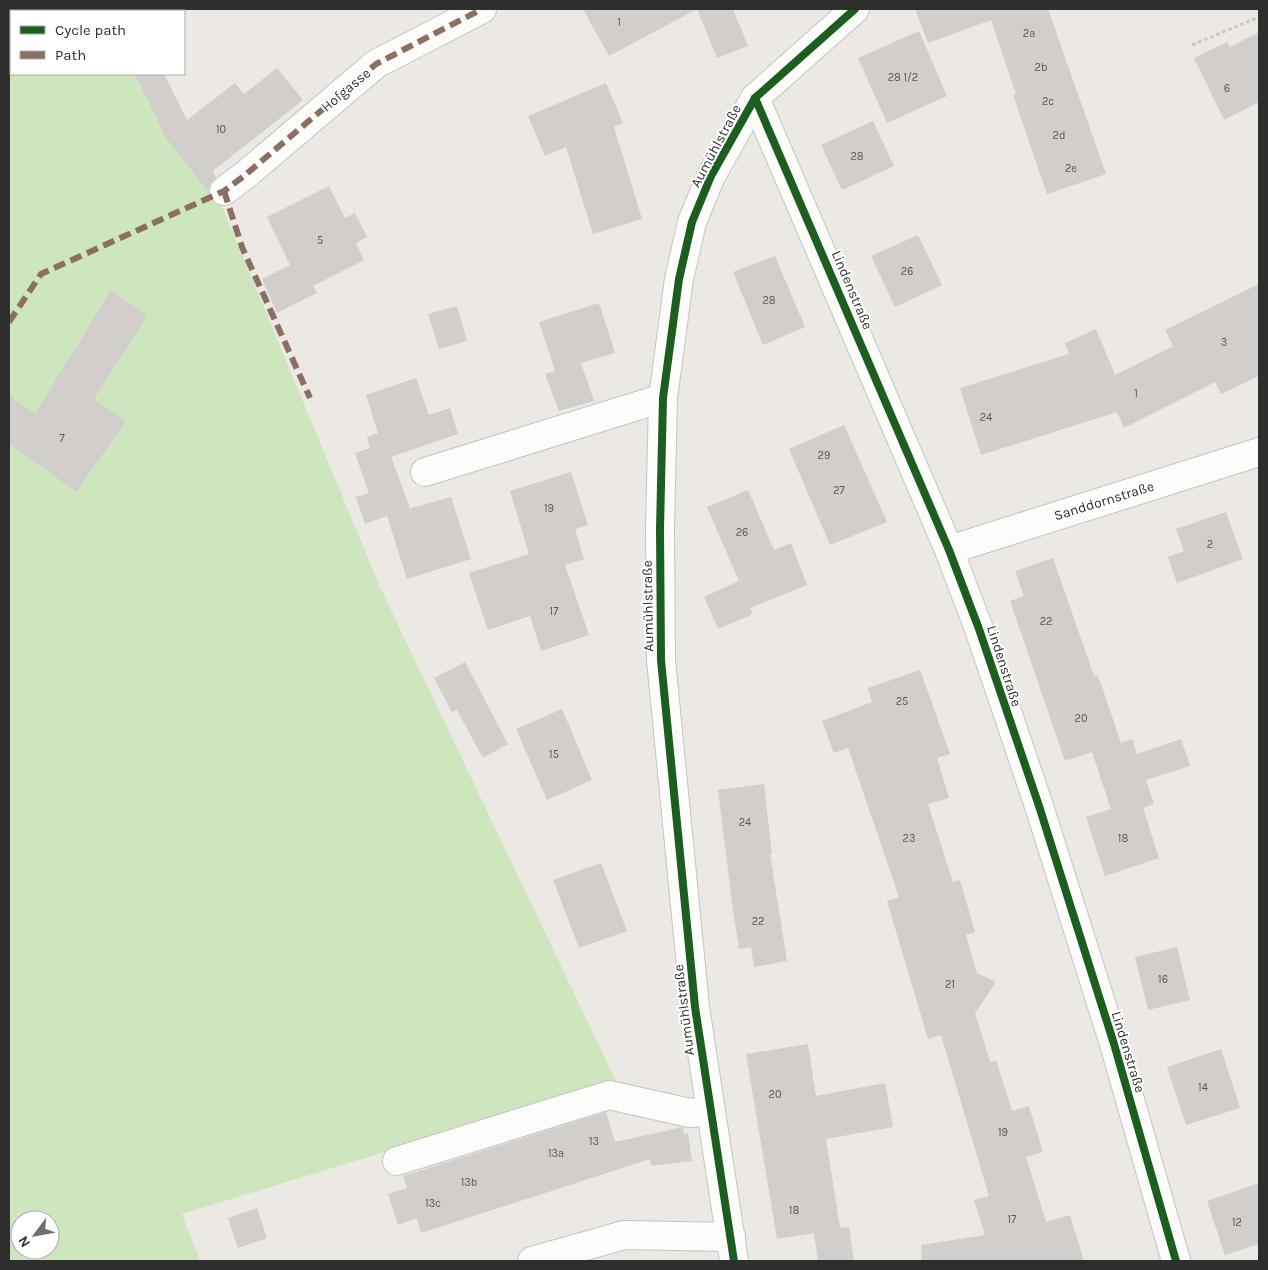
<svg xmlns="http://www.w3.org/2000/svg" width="1268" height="1270" font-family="Karla,sans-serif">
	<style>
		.green { fill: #cee6be; fill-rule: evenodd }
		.building { fill: #d1cecb }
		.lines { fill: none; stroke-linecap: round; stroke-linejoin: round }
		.minor-casing { stroke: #c5c4c5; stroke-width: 30 }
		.path { stroke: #c9c9c8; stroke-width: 3; stroke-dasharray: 4 2.5; stroke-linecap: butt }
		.minor { stroke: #fcfcfb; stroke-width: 28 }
		.quiet { stroke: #8d6e63; stroke-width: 6; stroke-dasharray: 12 6; stroke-linecap: butt }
		.cycleway-casing { stroke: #fff; stroke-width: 11 }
		.cycleway { stroke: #1b5e20; stroke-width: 8 }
		.labels { text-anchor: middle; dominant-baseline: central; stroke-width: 4; stroke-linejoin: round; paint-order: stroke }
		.number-label { font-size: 11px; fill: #585857 }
		.street-label { font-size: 14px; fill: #2e2e2e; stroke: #fff }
	</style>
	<rect width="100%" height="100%" fill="#ece8e4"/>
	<path class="green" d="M9 9H116L117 11H11V74H143L166 126 216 192 380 587 616 1081 182 1214 200 1261H9ZM20 1220H50V1250H20Z"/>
	<g class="building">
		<polygon points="583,9 697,9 609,56"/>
		<polygon points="697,9 733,9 748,46 717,58"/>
		<polygon points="915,9 1048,9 1106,174 1047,194 1013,95 1016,94 991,20 928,43"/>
		<polygon points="919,31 947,96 887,123 858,58"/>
		<polygon points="1259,32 1259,102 1224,120 1194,58 1227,42 1230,47"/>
		<polygon points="277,68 303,100 213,171 216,178 210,184 208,191 166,138 135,74 164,74 187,120 235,83 244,94"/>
		<polygon points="606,83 623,123 614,127 642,219 593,234 566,147 545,156 528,116"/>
		<polygon points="873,121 894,166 842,190 821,145"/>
		<polygon points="329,186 345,218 355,213 367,237 356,243 364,260 313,286 317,293 277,313 262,279 290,265 267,217"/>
		<polygon points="918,235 942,285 895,307 871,256"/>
		<polygon points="775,256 805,327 763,345 733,272"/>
		<polygon points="1259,284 1259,376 1221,394 1215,382 1124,428 1117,412 981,455 960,388 1069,354 1065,343 1096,329 1115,375 1173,346 1165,330"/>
		<polygon points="111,290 147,316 94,399 126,421 76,492 9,443 9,395 35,414"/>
		<polygon points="599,303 615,353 581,363 594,401 559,411 545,374 555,371 539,322"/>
		<polygon points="457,306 467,341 439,349 428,314"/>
		<polygon points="416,378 429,415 450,408 458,434 391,457 410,508 401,511 451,497 471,559 407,579 387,516 365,524 356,497 369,493 355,453 370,448 367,437 378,433 366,395"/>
		<polygon points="844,425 887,522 830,545 789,449"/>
		<polygon points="571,472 588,525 575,529 584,559 565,565 589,635 541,651 530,616 488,630 469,573 529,554 510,491"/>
		<polygon points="748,490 774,550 791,543 807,585 750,608 753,614 718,629 704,597 739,581 707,507"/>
		<polygon points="1226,512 1243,559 1177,583 1168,557 1184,551 1176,529"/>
		<polygon points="1053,558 1094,676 1098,675 1121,743 1132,739 1137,754 1181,739 1190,766 1146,780 1154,804 1143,808 1159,858 1105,876 1086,817 1111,809 1092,752 1065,761 1010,601 1024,596 1015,571"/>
		<polygon points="465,662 508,744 483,758 457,710 452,712 434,678"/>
		<polygon points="920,670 950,754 937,758 949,798 928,804 953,882 960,880 975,932 966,935 977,973 996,982 975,1013 990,1062 996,1060 1012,1111 1029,1106 1043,1152 1026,1157 1046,1222 1070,1215 1084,1261 922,1261 921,1245 985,1235 974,1200 989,1196 941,1035 928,1039 887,901 899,897 848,748 834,753 822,721 872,702 868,688"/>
		<polygon points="562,709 592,780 547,800 516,729"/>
		<polygon points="764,784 772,854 770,854 787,961 754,967 751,947 739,949 733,910 718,790"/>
		<polygon points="601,863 627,931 579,948 553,880"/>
		<polygon points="1177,947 1190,1000 1148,1010 1135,957"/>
		<polygon points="808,1044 816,1096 885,1083 893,1127 826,1139 840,1228 849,1227 854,1261 818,1261 814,1233 777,1239 746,1054"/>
		<polygon points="1221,1049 1240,1108 1186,1125 1167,1067"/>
		<polygon points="606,1112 615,1142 683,1127 684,1134 688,1133 692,1161 651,1166 650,1159 421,1233 417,1218 398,1225 388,1194 407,1188 403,1176"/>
		<polygon points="1259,1183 1259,1244 1225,1255 1207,1201"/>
		<polygon points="257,1208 267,1238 238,1248 228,1218"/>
	</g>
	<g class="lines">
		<g class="minor-casing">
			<g id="minor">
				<polyline points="755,98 949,550 979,629 1039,806 1114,1044 1176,1261"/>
				<polyline points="224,191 244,176 376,64 482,9"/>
				<polyline points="425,472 663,398"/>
				<polyline points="949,550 1259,452"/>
				<polyline points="397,1161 609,1095 690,1113 710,1111"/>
				<polyline points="532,1261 624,1235 731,1237"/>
				<polyline points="734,1261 695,1007 661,660 660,529 663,398 679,279 692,222 711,176 755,98 855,9"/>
			</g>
		</g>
		<polyline class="path" points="1192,45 1259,17"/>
		<use href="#minor" class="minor"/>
		<g class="quiet">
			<polyline points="224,191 242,247 310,398"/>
			<polyline points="9,322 41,274 224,191 244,176 376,64 482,9"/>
		</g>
		<g class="cycleway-casing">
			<g id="cycleway">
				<polyline points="755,98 949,550 979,629 1039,806 1114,1044 1176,1261"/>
				<polyline points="734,1261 695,1007 661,660 660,529 663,398 679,279 692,222 711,176 755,98 855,9"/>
			</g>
		</g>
		<use href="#cycleway" class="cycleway"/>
	</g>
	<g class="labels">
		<g class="number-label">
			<text x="619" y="22">1</text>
			<text x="1029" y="33">2a</text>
			<text x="1041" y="67">2b</text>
			<text x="903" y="77">28 1/2</text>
			<text x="1227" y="88">6</text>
			<text x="1048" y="101">2c</text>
			<text x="221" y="129">10</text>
			<text x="1059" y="135">2d</text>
			<text x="857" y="156">28</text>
			<text x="1071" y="168">2e</text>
			<text x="320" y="240">5</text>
			<text x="907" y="271">26</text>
			<text x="769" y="300">28</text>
			<text x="1224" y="342">3</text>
			<text x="1136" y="393">1</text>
			<text x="986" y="417">24</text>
			<text x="62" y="438">7</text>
			<text x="824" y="455">29</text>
			<text x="839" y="490">27</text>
			<text x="549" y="508">19</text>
			<text x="742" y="532">26</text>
			<text x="1210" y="544">2</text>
			<text x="554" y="611">17</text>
			<text x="1046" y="621">22</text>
			<text x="902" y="701">25</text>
			<text x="1081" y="718">20</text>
			<text x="554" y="754">15</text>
			<text x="745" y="822">24</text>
			<text x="909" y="838">23</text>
			<text x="1123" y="838">18</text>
			<text x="758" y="921">22</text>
			<text x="1163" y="979">16</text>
			<text x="950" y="984">21</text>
			<text x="1203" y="1087">14</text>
			<text x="775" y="1094">20</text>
			<text x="1003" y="1132">19</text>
			<text x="594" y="1141">13</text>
			<text x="556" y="1153">13a</text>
			<text x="469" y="1182">13b</text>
			<text x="433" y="1203">13c</text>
			<text x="794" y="1210">18</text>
			<text x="1012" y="1219">17</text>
			<text x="1237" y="1222">12</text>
		</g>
		<g class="street-label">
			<text transform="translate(346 90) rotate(-40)">Hofgasse</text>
			<text transform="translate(716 146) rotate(-62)">Aumühlstraße</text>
			<text transform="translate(852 290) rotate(67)">Lindenstraße</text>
			<text transform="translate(1104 501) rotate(-17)">Sanddornstraße</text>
			<text transform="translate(648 606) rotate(-91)">Aumühlstraße</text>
			<text transform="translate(1004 666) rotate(72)">Lindenstraße</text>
			<text transform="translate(684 1010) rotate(-97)">Aumühlstraße</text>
			<text transform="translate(1128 1052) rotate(73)">Lindenstraße</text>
		</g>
	</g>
	<rect width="1268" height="1270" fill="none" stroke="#2e2e2e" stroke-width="20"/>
	<rect x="10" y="10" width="175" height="65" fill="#ffffff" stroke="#ababab"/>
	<rect x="20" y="26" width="25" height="8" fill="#1b5e20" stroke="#ababab"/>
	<text x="55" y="35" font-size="15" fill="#2e2e2e">Cycle path</text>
	<rect x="20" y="51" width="25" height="8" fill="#8d6e63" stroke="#ababab"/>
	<text x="55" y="60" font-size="15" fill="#2e2e2e">Path</text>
	<g transform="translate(35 1235) rotate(238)"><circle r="24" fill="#ffffff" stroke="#ababab"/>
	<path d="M0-4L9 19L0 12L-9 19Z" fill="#706f6e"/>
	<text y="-8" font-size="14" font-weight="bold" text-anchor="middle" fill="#2e2e2e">N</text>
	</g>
</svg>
